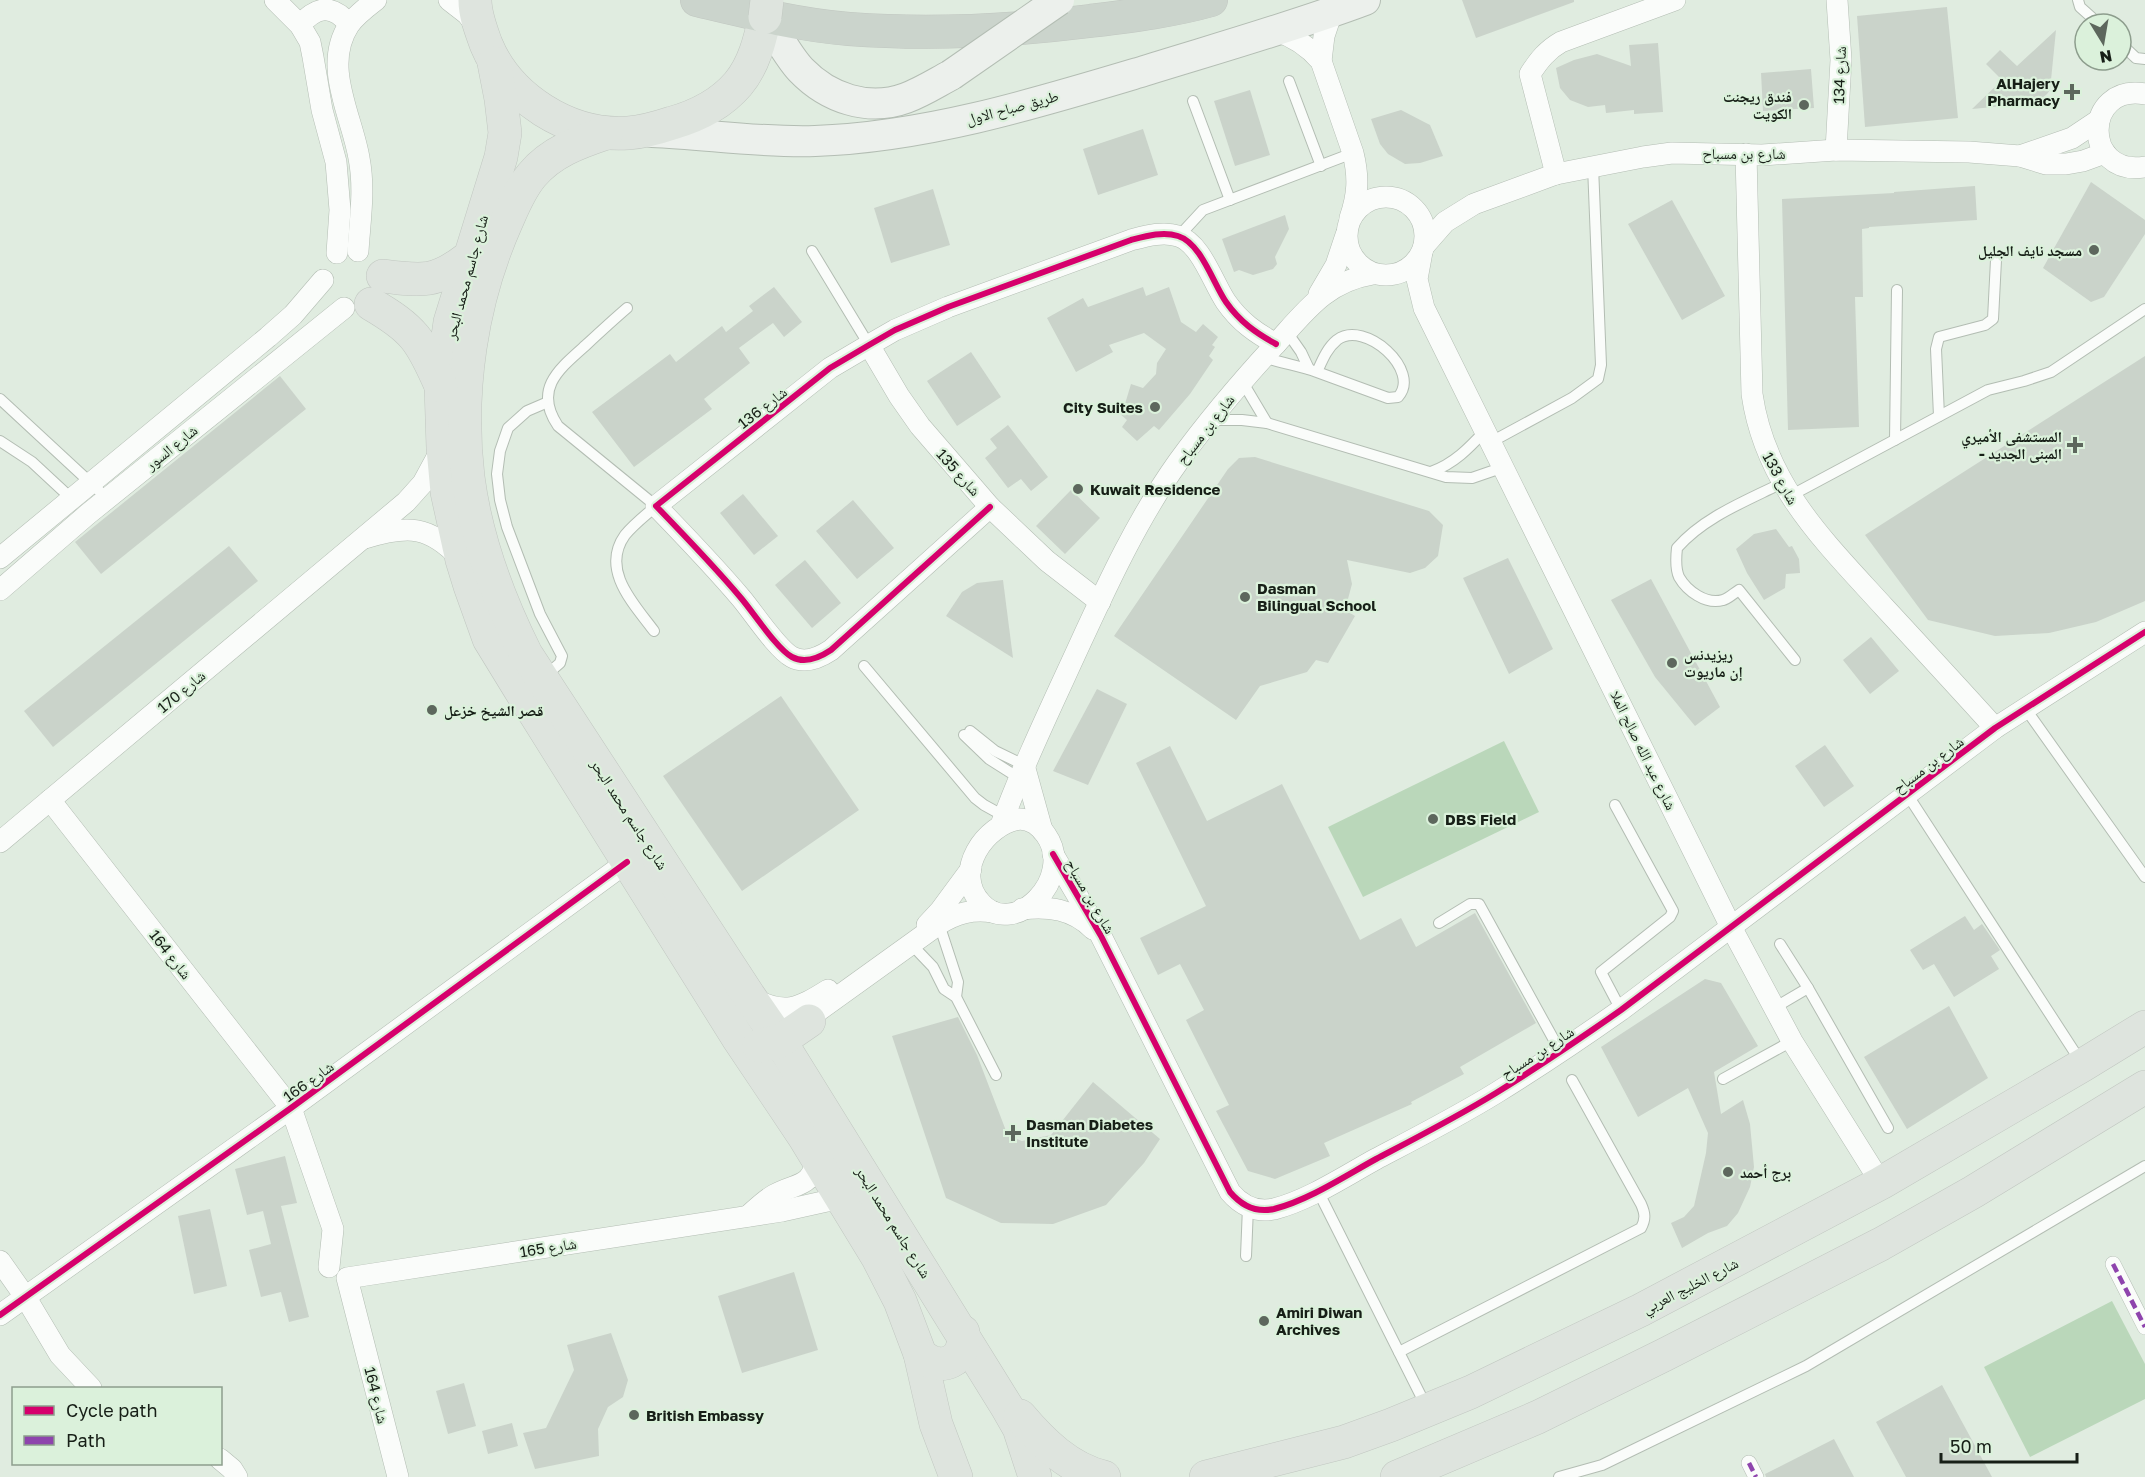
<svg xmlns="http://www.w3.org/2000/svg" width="2145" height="1477" font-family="'Golos Text','Noto Naskh Arabic',sans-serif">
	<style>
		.green { fill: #bad7ba }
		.building { fill: #cad3ca }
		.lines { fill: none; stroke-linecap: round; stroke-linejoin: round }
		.service-casing { stroke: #b3bdb3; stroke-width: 12 }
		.pedestrian-casing { stroke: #b3bdb3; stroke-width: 16 }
		.minor-casing { stroke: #b3bdb3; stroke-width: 22 }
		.secondary-casing { stroke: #b3bdb3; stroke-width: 32 }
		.primary-casing { stroke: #c1c7c1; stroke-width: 34 }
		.motorway-casing { stroke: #c1c7c1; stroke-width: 34 }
		.service { stroke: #fafcfa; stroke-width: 10 }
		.pedestrian { stroke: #fafcfa; stroke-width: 15 }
		.minor { stroke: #fafcfa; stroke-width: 21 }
		.secondary { stroke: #ecf0ec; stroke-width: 30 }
		.primary { stroke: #dee4de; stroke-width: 33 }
		.motorway { stroke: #cbd4cc; stroke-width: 33 }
		.secondary-bridge-casing { stroke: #b3bdb3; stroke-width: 32; stroke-linecap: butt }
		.primary-bridge-casing { stroke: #c1c7c1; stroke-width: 34; stroke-linecap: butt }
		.secondary-bridge { stroke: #ecf0ec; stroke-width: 30 }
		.primary-bridge { stroke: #dee4de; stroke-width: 33 }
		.quiet { stroke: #8e44ad; stroke-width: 4.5; stroke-dasharray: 9 4.5; stroke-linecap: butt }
		.cycleway-casing { stroke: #dbf1db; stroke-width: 10 }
		.cycleway { stroke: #d6006c; stroke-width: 6 }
		.poi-dot { fill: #5d675d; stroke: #dbf1db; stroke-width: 2 }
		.labels { text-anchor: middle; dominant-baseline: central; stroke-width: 4.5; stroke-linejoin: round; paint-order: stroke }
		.street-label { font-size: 15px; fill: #171f17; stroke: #dbf1db }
		.poi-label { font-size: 15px; font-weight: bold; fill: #171f17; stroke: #dbf1db; text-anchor: start }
	</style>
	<rect width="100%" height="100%" fill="#e0ece0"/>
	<g class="green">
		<polygon points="1504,741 1539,812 1363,897 1328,827"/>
		<polygon points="2112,1301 2145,1364 2145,1399 2030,1457 1984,1367"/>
	</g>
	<g class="building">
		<polygon points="1462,0 1574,0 1574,2 1476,38"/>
		<polygon points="1947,7 1958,118 1865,127 1857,16"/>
		<polygon points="2056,30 2050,90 2047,94 2036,103 1972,109 2002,80 1986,64 2000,50 2017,66"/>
		<polygon points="1658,43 1663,112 1634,114 1634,110 1606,113 1605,105 1588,107 1570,100 1560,88 1556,68 1574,60 1597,54 1631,66 1629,45"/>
		<polygon points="1811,69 1814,108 1763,111 1761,73"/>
		<polygon points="1250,90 1270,155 1235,166 1214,101"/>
		<polygon points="1401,110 1430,125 1443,156 1420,163 1405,164 1388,154 1380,144 1371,119"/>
		<polygon points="1143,129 1158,175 1098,195 1083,149"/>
		<polygon points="2091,182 2145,220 2145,234 2104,297 2091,302 2043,268"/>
		<polygon points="1975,186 1977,220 1869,227 1869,228 1862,229 1863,297 1855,297 1859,427 1788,430 1782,199 1894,193 1894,192"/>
		<polygon points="933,189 950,245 891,263 874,208"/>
		<polygon points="1672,200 1725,296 1682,320 1628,224"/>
		<polygon points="1285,215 1289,229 1275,257 1277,264 1273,269 1253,275 1239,270 1234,272 1222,239"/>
		<polygon points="774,287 802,322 784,337 773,323 739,348 750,363 704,399 712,409 634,467 592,412 670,354 676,362 722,326 726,332 753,311 749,306"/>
		<polygon points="1143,287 1146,296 1169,287 1181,322 1196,332 1203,324 1218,337 1212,345 1215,347 1209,356 1213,360 1190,394 1159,430 1154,426 1137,441 1122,427 1127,420 1119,413 1125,404 1131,384 1143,388 1156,374 1157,363 1166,349 1144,333 1109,345 1113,352 1076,372 1047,318 1083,298 1088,307"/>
		<polygon points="971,352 1001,397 957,426 927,381"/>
		<polygon points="2145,356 2145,601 2096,622 2049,633 1995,636 1928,620 1865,535"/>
		<polygon points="280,376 306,409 101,574 75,542"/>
		<polygon points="1008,425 1048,477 1031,491 1021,479 1008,488 985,458 997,448 990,439"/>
		<polygon points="1255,457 1429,511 1443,525 1438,556 1425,568 1410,573 1347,560 1352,584 1345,610 1355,616 1328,663 1316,660 1307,672 1260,686 1236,720 1114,636 1228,469 1239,458"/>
		<polygon points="1071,490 1100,518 1065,554 1036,526"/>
		<polygon points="743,494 778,536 754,555 720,513"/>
		<polygon points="853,500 894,548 857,579 816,531"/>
		<polygon points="1776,529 1789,547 1792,546 1799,559 1800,573 1786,574 1785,588 1764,600 1747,573 1736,549 1754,534"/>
		<polygon points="229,546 258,581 53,747 24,711"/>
		<polygon points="1508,558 1553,649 1509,674 1463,578"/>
		<polygon points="805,560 841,603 812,628 775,585"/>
		<polygon points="1651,579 1720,707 1695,726 1655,677 1611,600"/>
		<polygon points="1003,580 1013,658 946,616 962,592 977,583"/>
		<polygon points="1871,637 1899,671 1870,694 1843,660"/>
		<polygon points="1097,689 1127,704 1088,785 1053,771"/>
		<polygon points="781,696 859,810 742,891 663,776"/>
		<polygon points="1825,745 1854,786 1824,807 1795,766"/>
		<polygon points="1170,746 1207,821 1282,784 1360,940 1401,918 1416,947 1475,913 1536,1023 1460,1067 1464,1074 1411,1102 1412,1104 1324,1143 1330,1156 1275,1179 1248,1171 1216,1111 1229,1105 1186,1020 1204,1010 1180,964 1158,975 1140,938 1206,906 1136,763"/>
		<polygon points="1965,916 1974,930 1982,924 2000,950 1991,956 1999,969 1954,997 1934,964 1923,970 1910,950"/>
		<polygon points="1705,979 1721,983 1758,1046 1714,1072 1721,1114 1743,1100 1750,1124 1754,1167 1750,1187 1738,1213 1727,1226 1708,1233 1682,1248 1671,1223 1684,1217 1694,1206 1706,1153 1708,1133 1688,1088 1638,1117 1601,1047"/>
		<polygon points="1949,1006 1988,1078 1907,1129 1864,1057"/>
		<polygon points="958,1017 977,1055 1008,1136 1022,1141 1051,1135 1093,1082 1160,1139 1144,1163 1106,1205 1053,1224 1001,1223 946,1198 892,1036"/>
		<polygon points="285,1156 297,1203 281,1206 309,1317 289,1322 281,1292 261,1297 249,1250 271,1244 263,1211 247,1215 235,1169"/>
		<polygon points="210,1209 227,1286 194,1294 178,1216"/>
		<polygon points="794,1272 818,1350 742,1373 718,1296"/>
		<polygon points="611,1333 628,1380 623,1397 608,1407 598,1429 599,1456 535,1469 523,1433 546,1428 574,1370 567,1345"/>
		<polygon points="464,1383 476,1426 448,1434 436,1391"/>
		<polygon points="1942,1385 1992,1477 1906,1477 1876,1422"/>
		<polygon points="512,1423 518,1446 488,1454 482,1431"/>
		<polygon points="1834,1439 1854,1477 1766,1477 1765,1474"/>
	</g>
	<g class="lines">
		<g class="service-casing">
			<g id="service">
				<polyline points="2078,0 2080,7 2099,24"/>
				<polyline points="2121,44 2136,58 2145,59"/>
				<polyline points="1289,81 1321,166"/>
				<polyline points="1193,101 1230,200"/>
				<polyline points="1179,236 1203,210 1353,153"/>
				<polyline points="812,251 869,345"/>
				<path d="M627 308C613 320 600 332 586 345 559 369 533 389 558 426L656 506C646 515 634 524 625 535 600 570 634 604 654 631"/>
				<polyline points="1287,332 1301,352 1309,369"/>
				<path d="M1264 357C1281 363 1300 366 1317 372L1388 398 1398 397C1422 371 1365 319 1337 340 1327 348 1322 361 1317 372"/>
				<polyline points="1242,381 1267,423"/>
				<polyline points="0,399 108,499"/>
				<polyline points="1939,416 1936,349 1939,337 1985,325 1993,319 1996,260"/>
				<polyline points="1211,420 1242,420 1267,423 1446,477 1472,478 1504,467"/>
				<polyline points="1895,440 1897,290"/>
				<polyline points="0,441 32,462 74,501"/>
				<polyline points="1491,442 1572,398 1598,379 1601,365 1593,166"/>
				<path d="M1431 472C1454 464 1469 448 1485 431"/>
				<path d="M1782 483C1746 501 1704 517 1677 548 1676 557 1675 568 1679 577 1687 591 1706 605 1723 600 1728 599 1734 593 1739 590L1795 660"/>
				<polyline points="1790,496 1988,390 2024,381 2051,372 2145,309"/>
				<polyline points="864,666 975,798 984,805 1004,816"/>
				<polyline points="545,676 560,663 562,656 540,614 507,527 500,500 497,474 500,451 508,428 527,411 548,402"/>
				<polyline points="2025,708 2145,877"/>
				<polyline points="970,731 995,751 1024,765"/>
				<polyline points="964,735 989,759 1019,778"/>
				<polyline points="1907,794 2081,1062"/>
				<polyline points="1615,805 1673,911 1670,917 1601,972 1621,1010"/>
				<polyline points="1439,923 1470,904 1479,904 1560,1051"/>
				<polyline points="939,924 958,982 956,997"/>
				<polyline points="1780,944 1808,988 1888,1128"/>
				<polyline points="912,945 933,967 944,989 956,997 996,1075"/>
				<polyline points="1774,1008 1808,988"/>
				<polyline points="1723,1079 1792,1041"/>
				<polyline points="1318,1191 1427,1408"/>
				<polyline points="1246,1256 1248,1207"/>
				<path d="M1399 1352 1641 1228C1646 1219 1645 1213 1641 1204L1572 1080"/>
				<polyline points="1559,1477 1602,1465 1806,1366 2145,1166"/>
			</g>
		</g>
		<g class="pedestrian-casing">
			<g id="pedestrian">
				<polyline points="2113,1264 2145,1327"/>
				<polyline points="1749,1463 1756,1477"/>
			</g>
		</g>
		<g class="minor-casing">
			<g id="minor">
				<polyline points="275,0 300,25 310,42 313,57 322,110 336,162 340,210 337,253"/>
				<polyline points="449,0 467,14 478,28"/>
				<path d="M300 25C317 6 332 4 349 24"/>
				<path d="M1276 31C1295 37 1308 46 1321 61L1353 153C1359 177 1358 195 1350 218"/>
				<polyline points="1321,61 1324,36 1332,12"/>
				<path d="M2145 94C2083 83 2082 177 2145 167"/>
				<polyline points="1836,150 1841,60 1837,0"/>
				<path d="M1746 154 1752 394C1765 485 1825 542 1884 607 1921 647 1958 687 1995 728"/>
				<polyline points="2020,156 2072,138 2099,120"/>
				<path d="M1556 174 1530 74C1539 60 1547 50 1561 42L1675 0"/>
				<circle cx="1386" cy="236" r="39"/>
				<polyline points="1424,246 1445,222 1474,204 1556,174 1643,157 1672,153 1762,155 1836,150 1969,152 2020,156 2046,164 2066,164 2083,161 2105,153"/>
				<path d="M358 251C360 220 365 189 359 158 352 116 322 66 349 25 356 15 367 7 376 0"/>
				<polyline points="1422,252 1417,279 1424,308 1731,927 1792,1041 1881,1183"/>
				<polyline points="1319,294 1336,265 1346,235"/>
				<polyline points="869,345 899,396 920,426 990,507 1047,561 1100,602"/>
				<path d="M990 507 831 650C819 658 805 664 792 657 777 649 753 612 741 598 714 566 685 536 656 506L830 368 869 345 895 330 948 307 1131 240C1146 236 1163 231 1178 236 1201 243 1213 283 1226 302 1240 322 1256 333 1276 344"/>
				<path d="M365 538C408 525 429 525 461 559"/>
				<polyline points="0,558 268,337 293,315 323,280"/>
				<polyline points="0,590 88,514 344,308"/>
				<polyline points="1024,765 1042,830"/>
				<polyline points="50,800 291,1108 333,1229 329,1267"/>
				<path d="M1020 819C1032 820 1039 825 1046 835 1076 878 1014 940 981 903 952 872 985 824 1020 819Z"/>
				<path d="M1001 825C1024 763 1052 705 1079 646 1108 583 1138 518 1178 462 1207 422 1240 383 1274 346 1305 312 1325 282 1373 274"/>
				<polyline points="0,842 406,502 423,483 442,448"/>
				<path d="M1053 854 1101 936 1230 1192C1241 1205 1256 1213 1274 1209 1309 1200 1345 1176 1376 1159 1416 1138 1457 1117 1496 1093 1538 1067 1580 1039 1621 1010L1995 728 2145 632"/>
				<path d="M1022 909C1049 906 1073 909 1093 929"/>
				<polyline points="927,925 940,911 971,869"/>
				<path d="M752 998C785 1016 799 1008 828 990"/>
				<path d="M804 1030 809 1021 818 1011 939 924C957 913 972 909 993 912"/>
				<path d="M748 1216C756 1209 765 1200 774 1195 797 1182 811 1189 817 1158"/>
				<polyline points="0,1261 26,1298 60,1355 91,1388"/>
				<polyline points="0,1315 291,1108 627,862"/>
				<polyline points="220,1459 232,1469 237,1477"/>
				<polyline points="398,1477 347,1278 782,1211 827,1201 834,1200 845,1203"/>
			</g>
		</g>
		<g class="secondary-casing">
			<g id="secondary">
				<path d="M765 17C777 34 787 55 801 70 828 98 868 112 906 98 922 92 936 83 951 75"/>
				<path d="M652 132C704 134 763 143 815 141 927 137 1037 103 1144 71 1218 48 1293 27 1365 0"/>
			</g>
		</g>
		<g class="primary-casing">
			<g id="primary">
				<path d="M475 0C475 15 481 30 486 44 508 98 569 137 628 133 643 132 657 128 672 123 697 116 720 105 738 84 754 65 760 40 765 17"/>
				<polyline points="494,63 501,99 505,133 501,157 450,322 441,386 443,448 447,492 462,560 470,586 489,639 519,688 738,1038 803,1135 878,1258 900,1301 920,1354 936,1424 956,1477"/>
				<path d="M606 133C579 142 551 152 532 175 520 189 513 207 506 223 471 302 458 391 468 477 476 539 498 598 526 654L749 996 780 1041 1007 1407 1019 1428 1035 1477"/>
				<path d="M383 276C422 281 436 283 468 258"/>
				<path d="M371 304C414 329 421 340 441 386"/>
				<polyline points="759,1046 780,1041 809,1021"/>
				<path d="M920 1354C940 1374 968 1361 963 1332"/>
				<path d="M1020 1416C1042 1442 1069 1469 1104 1477"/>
				<polyline points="1206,1477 1344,1442 1391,1425 1471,1392 1641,1310 1881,1183 2083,1065 2145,1027"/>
				<polyline points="1397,1477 1538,1417 1664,1355 1881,1244 1973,1192 2145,1087"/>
			</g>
		</g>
		<g class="motorway-casing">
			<path id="motorway" d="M697 0C747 12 798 25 849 29 930 35 1010 31 1090 21 1130 16 1172 11 1211 0"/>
		</g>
		<use href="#service" class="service"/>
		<use href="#pedestrian" class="pedestrian"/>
		<use href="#minor" class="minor"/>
		<use href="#secondary" class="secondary"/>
		<use href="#primary" class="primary"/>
		<use href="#motorway" class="motorway"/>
		<g class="secondary-bridge-casing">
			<polyline id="secondary-bridge" points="951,75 1059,0"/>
		</g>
		<g class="primary-bridge-casing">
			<polyline id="primary-bridge" points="765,17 767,0"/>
		</g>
		<use href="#secondary-bridge" class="secondary-bridge"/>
		<use href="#primary-bridge" class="primary-bridge"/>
		<g class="quiet">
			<polyline points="2113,1264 2145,1327"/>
			<polyline points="1749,1463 1756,1477"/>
		</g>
		<g class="cycleway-casing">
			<g id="cycleway">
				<path d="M990 507 831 650C819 658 805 664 792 657 777 649 753 612 741 598 714 566 685 536 656 506L830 368 869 345 895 330 948 307 1131 240C1146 236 1163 231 1178 236 1201 243 1213 283 1226 302 1240 322 1256 333 1276 344"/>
				<path d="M1053 854 1101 936 1230 1192C1241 1205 1256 1213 1274 1209 1309 1200 1345 1176 1376 1159 1416 1138 1457 1117 1496 1093 1538 1067 1580 1039 1621 1010L1995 728 2145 632"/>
				<polyline points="0,1315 291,1108 627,862"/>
			</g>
		</g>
		<use href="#cycleway" class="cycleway"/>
	</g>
	<g class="poi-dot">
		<path d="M2069 83h6v6h6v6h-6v6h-6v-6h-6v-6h6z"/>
		<circle cx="1804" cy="105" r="6"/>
		<circle cx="2094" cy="250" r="6"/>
		<circle cx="1155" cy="407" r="6"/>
		<path d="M2072 436h6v6h6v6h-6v6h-6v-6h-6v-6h6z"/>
		<circle cx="1078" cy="489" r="6"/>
		<circle cx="1245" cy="597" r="6"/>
		<circle cx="1672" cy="663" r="6"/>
		<circle cx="432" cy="710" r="6"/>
		<circle cx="1433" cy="819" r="6"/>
		<path d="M1010 1124h6v6h6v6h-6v6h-6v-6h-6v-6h6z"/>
		<circle cx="1728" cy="1172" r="6"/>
		<circle cx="1264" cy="1321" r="6"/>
		<circle cx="634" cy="1415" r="6"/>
	</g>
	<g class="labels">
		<g class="street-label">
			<text transform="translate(1839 75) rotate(-88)">شارع 134</text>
			<text transform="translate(1012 107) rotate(-15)">طريق صباح الاول</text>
			<text x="1744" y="153">شارع بن مسباح</text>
			<text transform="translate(466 277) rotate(-75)">شارع جاسم محمد البحر</text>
			<text transform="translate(762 407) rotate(-38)">شارع 136</text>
			<text transform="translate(1205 429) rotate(-52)">شارع بن مسباح</text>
			<text transform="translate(171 447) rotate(-39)">شارع السور</text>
			<text transform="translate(959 472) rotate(48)">شارع 135</text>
			<text transform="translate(1781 478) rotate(61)">شارع 133</text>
			<text transform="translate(181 691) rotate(-40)">شارع 170</text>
			<text transform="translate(1644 750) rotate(64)">شارع عبد الله صالح الملا</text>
			<text transform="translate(1928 764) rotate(-37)">شارع بن مسباح</text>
			<text transform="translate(630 814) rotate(57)">شارع جاسم محمد البحر</text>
			<text transform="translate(1091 896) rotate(60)">شارع بن مسباح</text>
			<text transform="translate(171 954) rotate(52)">شارع 164</text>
			<text transform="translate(1537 1052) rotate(-33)">شارع بن مسباح</text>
			<text transform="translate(308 1081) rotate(-36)">شارع 166</text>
			<text transform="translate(894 1222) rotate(58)">شارع جاسم محمد البحر</text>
			<text transform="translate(548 1247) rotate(-9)">شارع 165</text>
			<text transform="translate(1690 1285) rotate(-27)">شارع الخليج العربي</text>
			<text transform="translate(377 1395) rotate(76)">شارع 164</text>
		</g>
		<g class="poi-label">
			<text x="2060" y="83" text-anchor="end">AlHajery<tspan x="2060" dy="17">Pharmacy</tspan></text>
			<text x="1792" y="96" text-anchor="end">فندق ريجنت<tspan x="1792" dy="17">الكويت</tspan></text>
			<text x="2082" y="250" text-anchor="end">مسجد نايف الجليل</text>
			<text x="1143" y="407" text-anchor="end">City Suites</text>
			<text x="2062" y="436" text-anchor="end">المستشفى الأميري<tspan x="2062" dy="17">- المبنى الجديد</tspan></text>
			<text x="1090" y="489">Kuwait Residence</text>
			<text x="1257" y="588">Dasman<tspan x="1257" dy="17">Bilingual School</tspan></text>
			<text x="1684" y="654">ريزيدنس<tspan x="1684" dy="17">إن ماريوت</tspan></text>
			<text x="444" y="710">قصر الشيخ خزعل</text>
			<text x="1445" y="819">DBS Field</text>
			<text x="1026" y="1124">Dasman Diabetes<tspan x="1026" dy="17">Institute</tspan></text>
			<text x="1740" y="1172">برج أحمد</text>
			<text x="1276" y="1312">Amiri Diwan<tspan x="1276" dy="17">Archives</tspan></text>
			<text x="646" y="1415">British Embassy</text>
		</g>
	</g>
	<rect x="12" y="1387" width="210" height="78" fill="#dbf1db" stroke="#8d9d8d" stroke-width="1.5"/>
	<rect x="24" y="1406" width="30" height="9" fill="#d6006c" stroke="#8d9d8d" stroke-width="1.5"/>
	<text x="66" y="1417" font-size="18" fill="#171f17">Cycle path</text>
	<rect x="24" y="1436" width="30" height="9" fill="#8e44ad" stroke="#8d9d8d" stroke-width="1.5"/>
	<text x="66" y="1447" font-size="18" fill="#171f17">Path</text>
	<g transform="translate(2103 42) rotate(169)"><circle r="28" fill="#dbf1db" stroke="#8d9d8d" stroke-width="1.5"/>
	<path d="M0-4.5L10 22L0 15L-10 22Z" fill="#5d675d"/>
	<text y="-9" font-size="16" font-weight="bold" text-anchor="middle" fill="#171f17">N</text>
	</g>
	<path d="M1941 1453v9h136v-9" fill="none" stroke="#171f17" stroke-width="3"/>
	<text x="1950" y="1453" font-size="18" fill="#171f17" stroke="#dbf1db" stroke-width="4.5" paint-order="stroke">50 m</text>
</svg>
